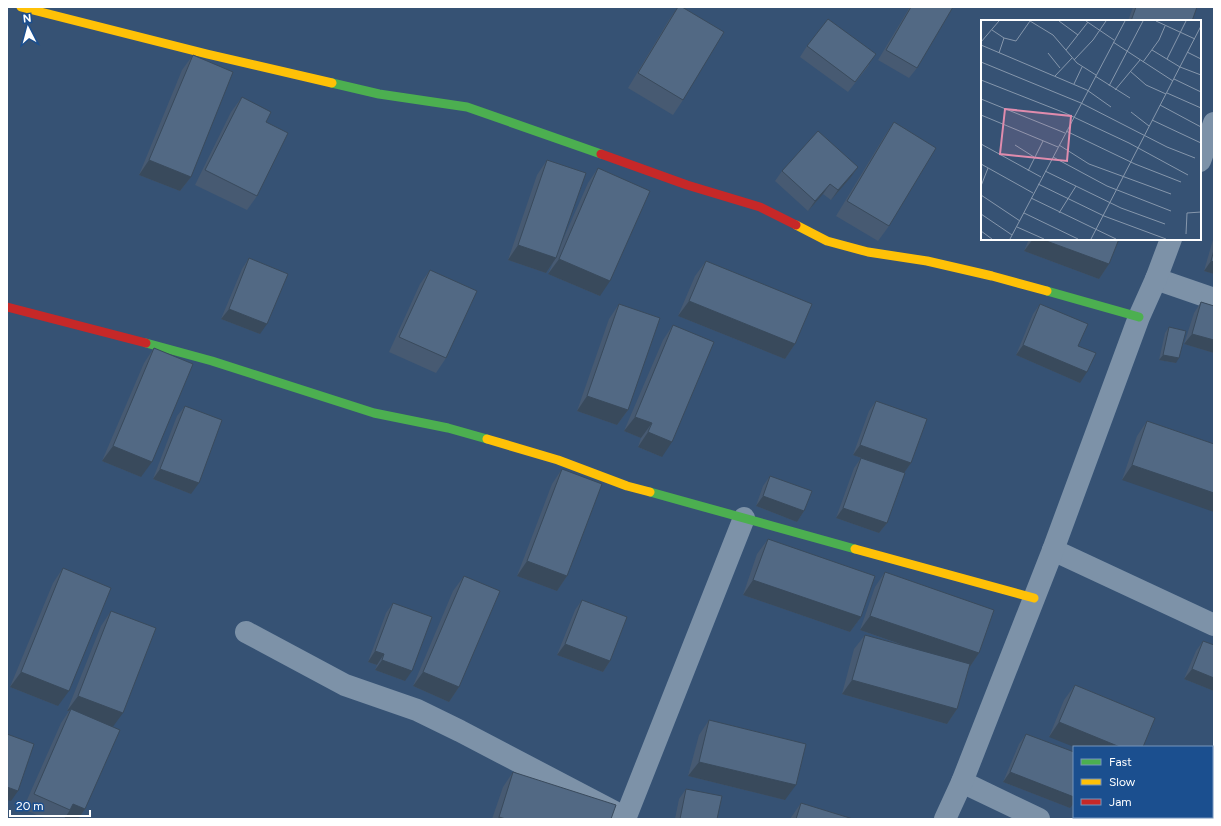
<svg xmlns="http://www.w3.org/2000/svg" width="1221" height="826" font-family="Figtree,sans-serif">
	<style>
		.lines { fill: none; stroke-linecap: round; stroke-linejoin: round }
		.street { stroke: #7d92a8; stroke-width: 22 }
		.fast { stroke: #4caf50; stroke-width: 9 }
		.slow { stroke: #ffc107; stroke-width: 9 }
		.jam { stroke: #c62828; stroke-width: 9 }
		.wall { fill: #475a72 }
		.shaded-wall { fill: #394a5c }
		.building { fill: #526984; stroke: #394a5c }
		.inset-road { fill: none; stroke: #8697ac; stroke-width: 1 }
		.view { fill: #e08cad; fill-opacity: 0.15; stroke: #e08cad; stroke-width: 2 }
		.inset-edge { fill: none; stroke: #fff; stroke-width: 2 }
	</style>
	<rect width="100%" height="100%" fill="#365274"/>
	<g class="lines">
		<g class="street">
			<polyline points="1200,161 1214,123"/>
			<polyline points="1156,279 1214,299"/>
			<polyline points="1053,550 1214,625"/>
			<polyline points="246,632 345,685 417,710 460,731 626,818"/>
			<polyline points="962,782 1039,819"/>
			<polyline points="625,819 744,518"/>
			<polyline points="945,819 962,782 1053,550 1139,317 1156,279 1171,239"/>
		</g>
		<g class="fast">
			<polyline points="332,83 379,94 467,107 601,154"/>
			<polyline points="1047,291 1139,317"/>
			<polyline points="146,343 212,361 374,413 448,428 487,439"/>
			<polyline points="650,492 855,549"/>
		</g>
		<g class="slow">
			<polyline points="21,7 207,54 332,83"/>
			<polyline points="796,225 827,241 868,252 927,261 992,276 1047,291"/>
			<polyline points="487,439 558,460 627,486 650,492"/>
			<polyline points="855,549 1034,598"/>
		</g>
		<g class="jam">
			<polyline points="601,154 687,185 760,207 796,225"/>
			<polyline points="7,307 146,343"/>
		</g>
	</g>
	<g class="wall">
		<polygon points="678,7 683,100 673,115 628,88 669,20"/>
		<polygon points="910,7 953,7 917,68 909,78 878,60"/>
		<polygon points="1133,7 1197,7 1192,21 1128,21"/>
		<polygon points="807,46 869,65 848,92 800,57"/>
		<polygon points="193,55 191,177 180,191 139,175 182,70"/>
		<polygon points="242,97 266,122 257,196 247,210 195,185 231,112"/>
		<polygon points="894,122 889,226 878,241 836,216 884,137"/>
		<polygon points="547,160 561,244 588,183 598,168 600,296 548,274 553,263 546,273 508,260 537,175"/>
		<polygon points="858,167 851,177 831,200 823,194 808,211 775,181 782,171"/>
		<polygon points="1214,236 1214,274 1204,271"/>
		<polygon points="1029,239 1119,239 1109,264 1099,279 1024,251"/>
		<polygon points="249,258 260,334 221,319 242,269"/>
		<polygon points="706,261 795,344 785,359 678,316 695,276"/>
		<polygon points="430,270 446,358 436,373 389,352 420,284"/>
		<polygon points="1201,302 1214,306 1214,353 1184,344 1194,313"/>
		<polygon points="619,304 628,410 617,425 577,411 609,319"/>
		<polygon points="1040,304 1078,346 1080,383 1016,355 1033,314"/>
		<polygon points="673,325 662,457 638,447 641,438 624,431 663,340"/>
		<polygon points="1169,327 1176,363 1159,360 1165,333"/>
		<polygon points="154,348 141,477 102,461 144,363"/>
		<polygon points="876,401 911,463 904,473 887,523 879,533 836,518 854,468 861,458 853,455 869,411"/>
		<polygon points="185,406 191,494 153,479 177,416"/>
		<polygon points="1147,421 1214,444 1122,480 1137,436"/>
		<polygon points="562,469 567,576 557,591 517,576 552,484"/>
		<polygon points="770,476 804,511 797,522 756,506 763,486"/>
		<polygon points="768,539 861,617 850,632 743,595 757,554"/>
		<polygon points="63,568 58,706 10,687 53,583"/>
		<polygon points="885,572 979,653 969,668 957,709 947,724 842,694 854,649 865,635 902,645 860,630 875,587"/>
		<polygon points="464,576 459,687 449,702 413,686 453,591"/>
		<polygon points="582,600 610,661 603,672 557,655 575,610"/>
		<polygon points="393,603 405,681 375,670 377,665 368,662 386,613"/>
		<polygon points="111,611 113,727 85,809 78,819 46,819 23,809 61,723 69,711 67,711 101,626"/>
		<polygon points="1203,641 1214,645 1214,691 1184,679 1196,651"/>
		<polygon points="1075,685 1155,718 1049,737 1064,700"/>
		<polygon points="709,720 785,800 688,776 699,735"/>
		<polygon points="1026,734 1070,808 1003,782 1019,744"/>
		<polygon points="513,772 611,819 492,819 503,787"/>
		<polygon points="686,789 717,819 675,819 679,799"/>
		<polygon points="801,803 853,819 790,819"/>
		<polygon points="1133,817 1183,817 1182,819 1133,819"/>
		<polygon points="1185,817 1212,817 1214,819 1185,819"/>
	</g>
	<g class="shaded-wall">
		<polygon points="149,160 191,177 180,191 139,175"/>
		<polygon points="858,167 851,177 831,200 838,190"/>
		<polygon points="830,184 823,194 808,211 815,201"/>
		<polygon points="1033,239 1041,239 1109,264 1099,279 1024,251"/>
		<polygon points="518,245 556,258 546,273 508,260"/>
		<polygon points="559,259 610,281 600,296 548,274"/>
		<polygon points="1211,261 1214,262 1214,274 1204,271"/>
		<polygon points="689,301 795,344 785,359 678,316"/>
		<polygon points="229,309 267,324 260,334 221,319"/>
		<polygon points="1192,334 1214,340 1214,353 1184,344"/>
		<polygon points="1023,345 1087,372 1080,383 1016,355"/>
		<polygon points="1163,355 1179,358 1176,363 1159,360"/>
		<polygon points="587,396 628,410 617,425 577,411"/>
		<polygon points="635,417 652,423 641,438 624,431"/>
		<polygon points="648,432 672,442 662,457 638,447"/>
		<polygon points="860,445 911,463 904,473 853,455"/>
		<polygon points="113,446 152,462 141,477 102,461"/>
		<polygon points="1132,465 1214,493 1214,512 1122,480"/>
		<polygon points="160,469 199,483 191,494 153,479"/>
		<polygon points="763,496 804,511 797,522 756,506"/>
		<polygon points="843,508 887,523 879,533 836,518"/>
		<polygon points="527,561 567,576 557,591 517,576"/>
		<polygon points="753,580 861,617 850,632 743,595"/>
		<polygon points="870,616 979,653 969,668 860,630"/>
		<polygon points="565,644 610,661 603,672 557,655"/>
		<polygon points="375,651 384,654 377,665 368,662"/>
		<polygon points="382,660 412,671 405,681 375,670"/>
		<polygon points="1192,669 1214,678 1214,691 1184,679"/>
		<polygon points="21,672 69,691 58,706 10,687"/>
		<polygon points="423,672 459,687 449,702 413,686"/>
		<polygon points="852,680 957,709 947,724 842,694"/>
		<polygon points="78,696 123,713 112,728 71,709 69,711 67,711"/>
		<polygon points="1059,722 1120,747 1074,747 1049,737"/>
		<polygon points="699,762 796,785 785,800 688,776"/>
		<polygon points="1010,772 1074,797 1074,803 1070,808 1003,782"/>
		<polygon points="7,787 18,791 11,801 7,800"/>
		<polygon points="73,804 85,809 78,819 64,819 70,810"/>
		<polygon points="499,817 506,819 497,819"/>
		<polygon points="1076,817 1100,817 1105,819 1074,819"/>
	</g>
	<g class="building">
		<polygon points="678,7 682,7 724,32 683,100 638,73"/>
		<polygon points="911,7 953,7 917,68 886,50"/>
		<polygon points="1136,7 1197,7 1192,21 1131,21"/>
		<polygon points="828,19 876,54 855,82 807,46"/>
		<polygon points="193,55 233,72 191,177 149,160"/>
		<polygon points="242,97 271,112 266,122 288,133 257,196 205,170"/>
		<polygon points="894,122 936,148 889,226 847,201"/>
		<polygon points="818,131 858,167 838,190 830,184 815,201 782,171"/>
		<polygon points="547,160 586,173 556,258 518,245"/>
		<polygon points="598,168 650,191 610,281 559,259"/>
		<polygon points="1041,239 1119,239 1109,264"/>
		<polygon points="1214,250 1214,262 1211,261"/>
		<polygon points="249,258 288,274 267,324 229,309"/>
		<polygon points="706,261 812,304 795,344 689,301"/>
		<polygon points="430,270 477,291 446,358 399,337"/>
		<polygon points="1201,302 1214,306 1214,340 1192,334"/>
		<polygon points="619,304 660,318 628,410 587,396"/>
		<polygon points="1040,304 1088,324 1078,346 1096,353 1087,372 1023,345"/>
		<polygon points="673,325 714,342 672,442 648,432 652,423 635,417"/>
		<polygon points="1169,327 1186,331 1179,358 1163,355"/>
		<polygon points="154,348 193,364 152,462 113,446"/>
		<polygon points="876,401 927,419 911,463 860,445"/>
		<polygon points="185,406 222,420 199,483 160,469"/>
		<polygon points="1147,421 1214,444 1214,493 1132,465"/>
		<polygon points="861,458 905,473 887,523 843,508"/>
		<polygon points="562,469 602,484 567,576 527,561"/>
		<polygon points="770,476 812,491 804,511 763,496"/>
		<polygon points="768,539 875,576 861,617 753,580"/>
		<polygon points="63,568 111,588 69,691 21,672"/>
		<polygon points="885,572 994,610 979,653 870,616"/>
		<polygon points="464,576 500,591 459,687 423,672"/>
		<polygon points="582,600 627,617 610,661 565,644"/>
		<polygon points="393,603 432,617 412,671 382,660 384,654 375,651"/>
		<polygon points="111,611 156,628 123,713 78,696"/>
		<polygon points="865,635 970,664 957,709 852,680"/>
		<polygon points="1203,641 1214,645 1214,678 1192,669"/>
		<polygon points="1075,685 1155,718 1143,747 1120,747 1059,722"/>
		<polygon points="71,709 120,730 85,809 73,804 70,810 34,794"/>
		<polygon points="709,720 806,744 796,785 699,762"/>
		<polygon points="7,734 34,744 18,791 7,787"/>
		<polygon points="1026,734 1074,752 1074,797 1010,772"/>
		<polygon points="1212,763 1214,764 1214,819 1188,819 1189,817 1212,817"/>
		<polygon points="513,772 616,805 611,819 506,819 499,817"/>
		<polygon points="686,789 722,796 717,819 680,819"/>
		<polygon points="801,803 853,819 796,819"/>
		<polygon points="1100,817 1124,817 1123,819 1105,819"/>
		<polygon points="1137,817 1183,817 1182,819 1136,819"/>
	</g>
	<g transform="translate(981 20)">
		<rect width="220" height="220" fill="#365274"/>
		<path class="inset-road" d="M49 1 72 15 96 43 115 55M78 1 97 15M105 1 133 20M175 1 214 19M11 10 23 18 35 21 49 1M0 22 18 1M132 22 192 61M0 25 106 70 130 87M85 30 107 2M171 30 199 47 220 55M206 32 220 39M18 33 23 18M67 33 79 48M186 39 205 1M93 40 112 20 125 1M0 42 100 83 186 127 214 138M162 42 178 20 184 6M149 51 165 65 185 74M74 56 91 38M114 56 149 78M193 59 220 72M0 60 84 93 148 123 207 155M93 64 101 47M128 66 162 1M134 70 159 40M186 73 220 88M0 79 84 113M179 85 220 107M150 92 168 106M0 95 77 127M171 100 220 123M85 111 154 144 200 162M0 124 60 157M34 125 53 137M78 125 108 144 190 174M72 137 126 166 190 191M0 144 52 173M47 151 62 121M64 151 140 188 184 204M57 164 123 196 185 219M0 166 7 148M0 175 39 201M50 178 135 219M43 193 97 219M78 193 95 166M0 194 31 215M36 207 63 219M0 211 11 219M205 214 206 193 220 192M29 219 144 1M110 219 220 6"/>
		<path class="view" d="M24 89 90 96 86 141 19 134Z"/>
		<rect width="220" height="220" class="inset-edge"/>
	</g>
	<rect width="1221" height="826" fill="none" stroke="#ffffff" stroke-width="16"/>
	<rect x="1073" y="746" width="140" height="72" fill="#1b4f8f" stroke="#7695bc"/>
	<rect x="1081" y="759" width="20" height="6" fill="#4caf50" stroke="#7695bc"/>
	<text x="1109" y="766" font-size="12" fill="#ffffff">Fast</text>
	<rect x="1081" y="779" width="20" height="6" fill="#ffc107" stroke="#7695bc"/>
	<text x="1109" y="786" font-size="12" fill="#ffffff">Slow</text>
	<rect x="1081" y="799" width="20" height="6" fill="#c62828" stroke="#7695bc"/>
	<text x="1109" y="806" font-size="12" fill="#ffffff">Jam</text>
	<g transform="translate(28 28) rotate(354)" stroke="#1b4f8f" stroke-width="3" paint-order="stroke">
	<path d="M0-3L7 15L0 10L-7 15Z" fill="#ffffff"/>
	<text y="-6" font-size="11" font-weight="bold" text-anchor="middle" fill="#ffffff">N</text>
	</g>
	<path d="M10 810v6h80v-6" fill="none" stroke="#ffffff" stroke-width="2"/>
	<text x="16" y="810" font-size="12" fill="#ffffff" stroke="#1b4f8f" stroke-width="3" paint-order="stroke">20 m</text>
</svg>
